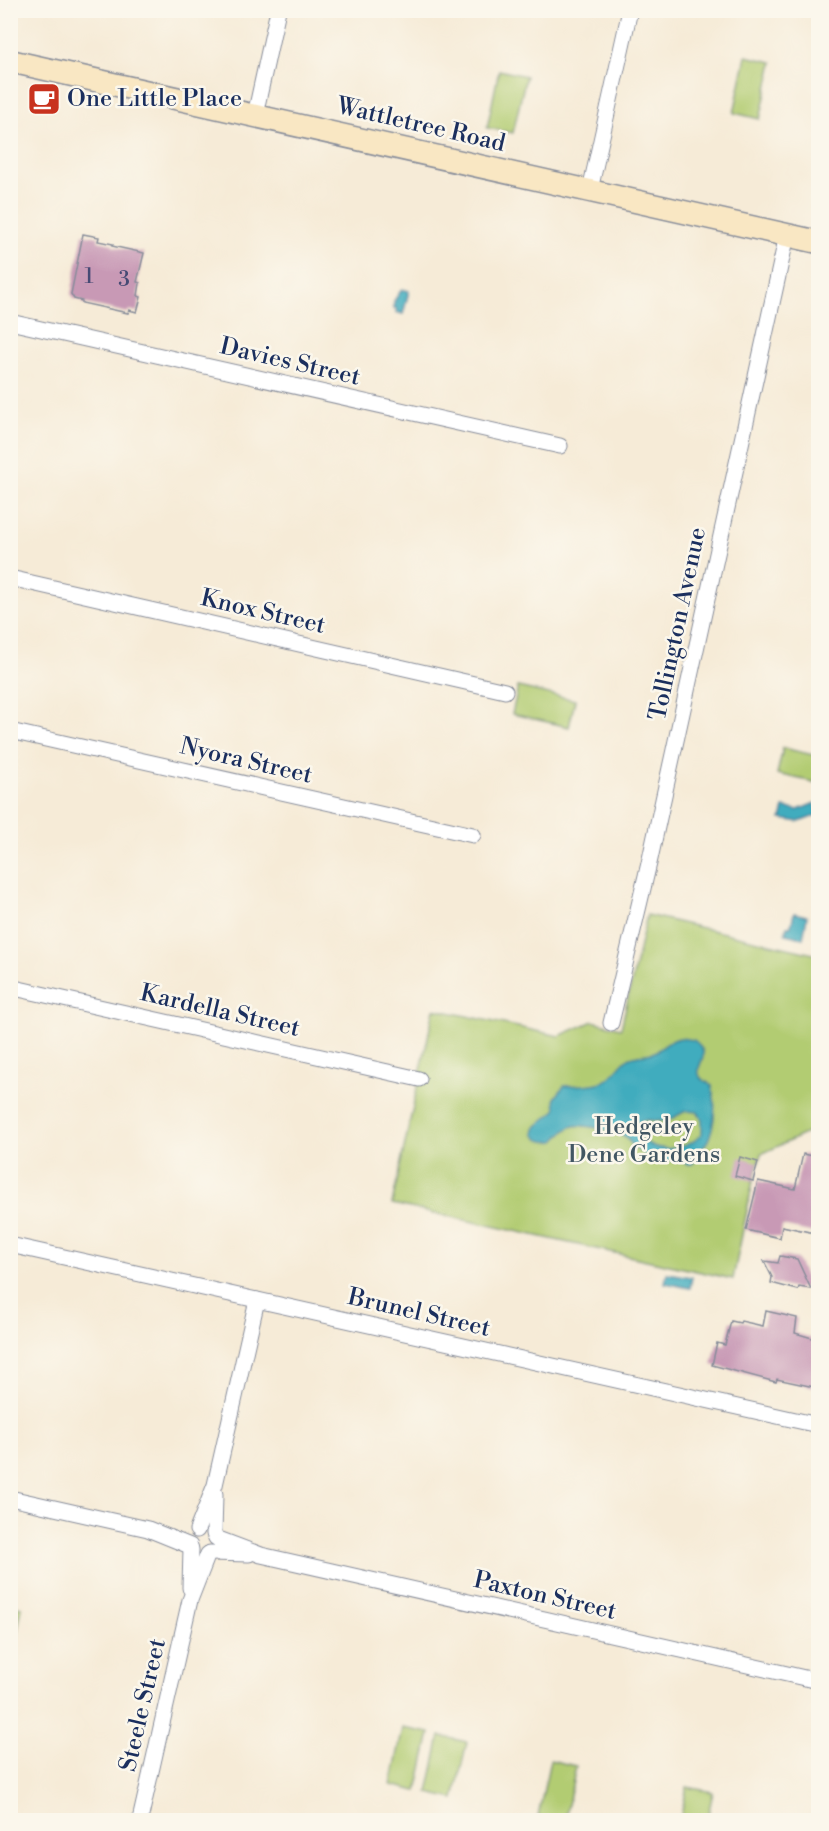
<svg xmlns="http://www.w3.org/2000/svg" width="829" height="1831" font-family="'Libre Bodoni',serif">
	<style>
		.green { fill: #b2cc72; stroke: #667e68; stroke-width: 1.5 }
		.water { fill: #3facbe; stroke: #2d6e8e; stroke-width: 1.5; fill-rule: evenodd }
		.building { fill: #c899b5 }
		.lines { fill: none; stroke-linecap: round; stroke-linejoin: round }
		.minor-casing { stroke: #888d9a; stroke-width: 17 }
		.secondary-casing { stroke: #888d9a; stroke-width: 25 }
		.minor { stroke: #fff; stroke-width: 15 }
		.secondary { stroke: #f9e7c3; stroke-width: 22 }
		.labels { text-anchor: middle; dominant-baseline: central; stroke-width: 5; stroke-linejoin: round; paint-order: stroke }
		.number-label { font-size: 21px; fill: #464a74 }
		.poi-label { font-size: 24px; fill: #1b2f5e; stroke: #fbf7ec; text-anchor: start }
		.street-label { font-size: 24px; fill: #1b2f5e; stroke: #fbf7ec }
		.park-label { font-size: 24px; fill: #415663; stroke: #fbf7ec }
	</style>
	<rect width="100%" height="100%" fill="#fbf7ec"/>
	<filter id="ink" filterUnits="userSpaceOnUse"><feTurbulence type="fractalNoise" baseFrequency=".0167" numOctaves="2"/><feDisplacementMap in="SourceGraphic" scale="12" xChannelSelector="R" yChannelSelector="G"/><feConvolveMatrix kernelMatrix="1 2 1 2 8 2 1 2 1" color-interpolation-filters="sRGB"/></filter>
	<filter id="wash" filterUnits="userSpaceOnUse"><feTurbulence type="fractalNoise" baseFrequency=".008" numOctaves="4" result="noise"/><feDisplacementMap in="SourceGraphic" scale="24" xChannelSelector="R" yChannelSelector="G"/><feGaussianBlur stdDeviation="1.35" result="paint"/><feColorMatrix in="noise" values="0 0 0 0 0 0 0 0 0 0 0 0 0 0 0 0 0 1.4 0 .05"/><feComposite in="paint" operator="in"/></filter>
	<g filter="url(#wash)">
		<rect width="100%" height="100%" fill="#f6ebd7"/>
		<g class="green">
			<polygon points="746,56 773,62 760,119 734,113"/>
			<polygon points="499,70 526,76 513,133 487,128"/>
			<polygon points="518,687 575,700 569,727 512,714"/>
			<polygon points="783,748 818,756 818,783 777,774"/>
			<polygon points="647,915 818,955 818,1128 761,1154 753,1181 733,1279 392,1204 434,1009 559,1036 593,1021 621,1028"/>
			<polygon points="11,1605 22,1607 11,1664 10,1605"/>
			<polygon points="403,1728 430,1733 417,1791 391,1785"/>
			<polygon points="440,1736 467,1742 454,1799 428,1793"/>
			<polygon points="550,1760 576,1766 565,1820 552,1820 538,1817"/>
			<polygon points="687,1787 713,1792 707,1820 680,1820"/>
		</g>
		<g class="water">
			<polygon points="402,289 409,291 403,314 396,312 397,309 394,308 394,301"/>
			<polygon points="815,803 818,815 799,822 781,819 784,808 798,810"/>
			<polygon points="794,913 807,916 803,938 785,934 787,926 791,926"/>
			<path d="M680 1038 694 1040C715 1057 693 1063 700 1077 702 1080 709 1083 712 1086 716 1103 715 1122 709 1138 705 1148 696 1153 694 1162L692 1164H687L682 1160C664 1162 647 1159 633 1146 630 1143 628 1138 624 1136 617 1131 581 1124 573 1126 566 1128 560 1136 555 1141 546 1142 538 1142 534 1133L536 1127 556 1110 555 1098 564 1086C577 1085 590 1086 602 1082 614 1077 618 1066 627 1059 635 1053 646 1056 655 1052 664 1047 669 1040 680 1038ZM686 1111 698 1112 702 1120V1134C683 1155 646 1154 633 1128 641 1115 651 1122 664 1121 672 1120 679 1114 686 1111Z"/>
			<polygon points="667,1273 692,1277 690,1288 665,1283"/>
		</g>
		<g id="blocks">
			<g class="building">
				<polygon points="83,234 99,237 98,241 113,244 112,246 144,253 137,282 140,283 138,296 141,297 137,312 129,310 128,313 82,303 82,301 74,299 71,294"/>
				<polygon points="803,1154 819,1157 819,1234 782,1226 780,1238 746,1230 758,1181 795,1189"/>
				<polygon points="740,1157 758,1162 753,1181 735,1176"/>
				<polygon points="780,1256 797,1259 811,1289 799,1287 798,1290 771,1283 772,1277 764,1261 778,1263"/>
				<polygon points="766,1311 797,1318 795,1333 819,1340 819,1388 777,1379 776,1382 712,1365 717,1343 725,1345 731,1321 740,1323 741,1321 763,1326"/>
			</g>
		</g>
	</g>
	<g filter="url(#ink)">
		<use href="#blocks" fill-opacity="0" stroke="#888d9a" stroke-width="1.5"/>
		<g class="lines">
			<g class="minor-casing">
				<g id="minor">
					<polyline points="255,115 278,10"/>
					<polyline points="590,190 630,10"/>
					<polyline points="10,322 560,446"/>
					<polyline points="10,578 505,691"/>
					<polyline points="10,731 473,835"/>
					<polyline points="10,987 419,1079"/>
					<polyline points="611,1023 650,859 787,235"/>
					<polyline points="10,1245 818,1425"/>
					<polyline points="10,1498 148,1529 190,1546"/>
					<polyline points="197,1530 215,1485 257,1300"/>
					<polyline points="214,1534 215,1494"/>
					<polyline points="216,1538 261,1555 818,1681"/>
					<polyline points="210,1553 249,1554"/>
					<polyline points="190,1588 191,1549"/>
					<polyline points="140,1820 190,1600 208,1554"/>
				</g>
			</g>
			<g class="secondary-casing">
				<polyline id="secondary" points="10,61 818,242"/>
			</g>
			<use href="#minor" class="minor"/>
			<use href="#secondary" class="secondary"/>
		</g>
	</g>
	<defs>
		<g id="cafe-square" transform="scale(1.725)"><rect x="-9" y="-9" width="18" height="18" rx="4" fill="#c8321e" stroke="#fbf7ec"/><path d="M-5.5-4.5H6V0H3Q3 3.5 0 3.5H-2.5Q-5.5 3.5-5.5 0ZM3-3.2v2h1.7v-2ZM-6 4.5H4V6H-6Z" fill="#fff"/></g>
	</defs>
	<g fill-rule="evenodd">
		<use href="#cafe-square" x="44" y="99"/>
	</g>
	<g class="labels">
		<g class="number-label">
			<text x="89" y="277">1</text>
			<text x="124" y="280">3</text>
		</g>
		<g class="poi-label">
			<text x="67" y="99">One Little Place</text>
		</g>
		<g class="street-label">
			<text transform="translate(421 125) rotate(13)">Wattletree Road</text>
			<text transform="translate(290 362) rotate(13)">Davies Street</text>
			<text transform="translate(263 612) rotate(13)">Knox Street</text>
			<text transform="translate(678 624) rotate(-78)">Tollington Avenue</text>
			<text transform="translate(246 761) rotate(13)">Nyora Street</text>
			<text transform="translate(220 1011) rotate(13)">Kardella Street</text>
			<text transform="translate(419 1313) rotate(13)">Brunel Street</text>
			<text transform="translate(545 1596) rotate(13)">Paxton Street</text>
			<text transform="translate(143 1705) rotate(-77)">Steele Street</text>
		</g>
		<g class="park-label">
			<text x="644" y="1127">Hedgeley<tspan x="644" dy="28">Dene Gardens</tspan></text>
		</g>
	</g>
	<rect width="829" height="1831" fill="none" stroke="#fbf7ec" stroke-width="36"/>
</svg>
